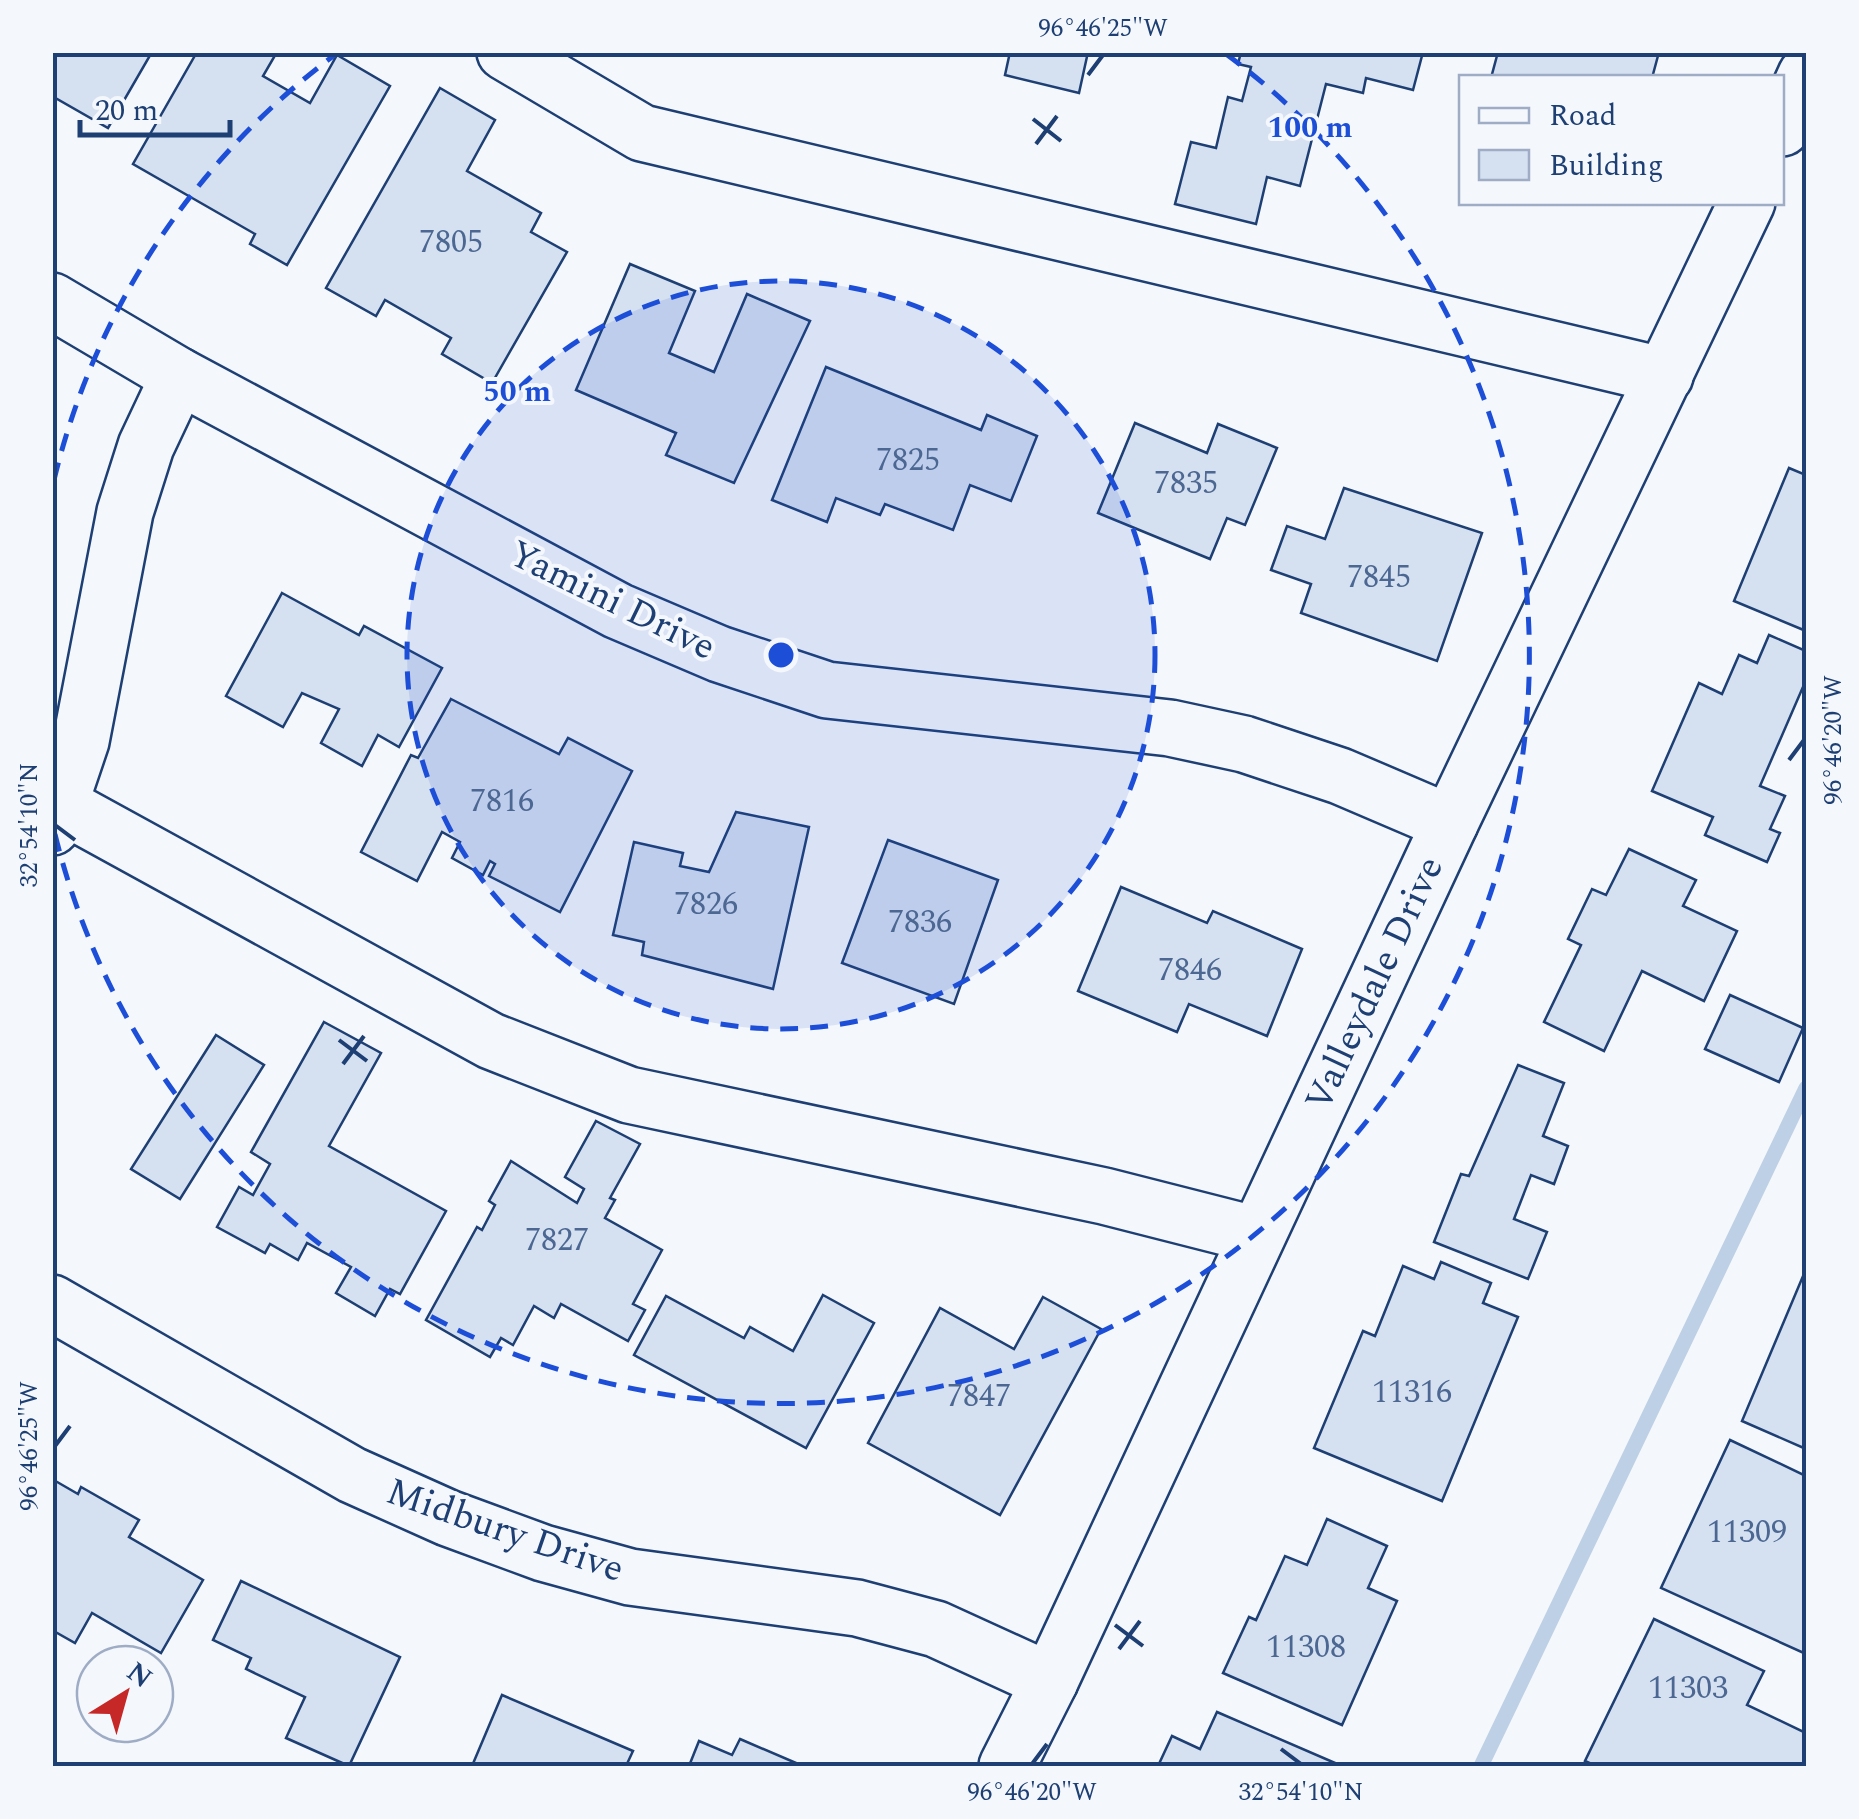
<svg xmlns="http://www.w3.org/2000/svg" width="1859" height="1819" font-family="Spectral,serif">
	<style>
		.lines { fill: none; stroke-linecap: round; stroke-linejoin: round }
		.stream { stroke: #bed0e5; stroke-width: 15 }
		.building { fill: #d5e0f0; stroke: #1d3f73; stroke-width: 2.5 }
		.minor-casing { stroke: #1d3f73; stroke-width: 60 }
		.minor { stroke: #f4f7fb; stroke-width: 55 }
		.ticks { fill: none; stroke: #1d3f73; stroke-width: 4 }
		.ring { fill: none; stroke: #1d4ed8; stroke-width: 5; stroke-dasharray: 18 12 }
		.labels { text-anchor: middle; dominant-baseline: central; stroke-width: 8; stroke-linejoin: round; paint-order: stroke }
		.number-label { font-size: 32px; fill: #4b6792 }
		.street-label { font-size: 38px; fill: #1d3f73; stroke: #f4f7fb }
		.centre { fill: #1d4ed8; stroke: #f4f7fb; stroke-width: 5 }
		.ring-label { font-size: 30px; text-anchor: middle; font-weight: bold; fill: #1d4ed8; stroke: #f4f7fb; stroke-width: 8; stroke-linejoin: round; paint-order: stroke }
		.neatline { fill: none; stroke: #1d3f73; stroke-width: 4 }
		.ticks-label { font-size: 25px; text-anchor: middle; fill: #1d3f73 }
	</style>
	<rect width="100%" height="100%" fill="#f4f7fb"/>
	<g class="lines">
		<polyline class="stream" points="1481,1766 1806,1088"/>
	</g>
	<g class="building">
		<polygon points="52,52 152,52 108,128 52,96"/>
		<polygon points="197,52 277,52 263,76 310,103 337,55 390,86 287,265 250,244 255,234 133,164"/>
		<polygon points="1010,52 1088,52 1079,93 1005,75"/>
		<polygon points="1241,52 1423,52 1413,90 1366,78 1363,93 1326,84 1300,186 1267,177 1256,224 1175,204 1191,142 1216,148 1228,97 1242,101 1251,67 1238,64"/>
		<polygon points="1498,52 1659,52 1652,78 1491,78"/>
		<polygon points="440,88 495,120 467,171 541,213 531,232 567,252 492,383 442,354 451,338 385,300 376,316 326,288"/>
		<polygon points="630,264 695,291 669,353 714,372 747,294 810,321 734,483 666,455 676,433 576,390"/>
		<polygon points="826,367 981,430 987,415 1037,436 1011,501 970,485 953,530 885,504 880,515 836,498 827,522 772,500"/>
		<polygon points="1135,423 1207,453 1218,424 1277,448 1245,525 1227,518 1210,559 1098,513"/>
		<polygon points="1789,468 1806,475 1806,631 1734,601"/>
		<polygon points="1344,488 1482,533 1437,661 1301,613 1311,584 1271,570 1287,526 1325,539"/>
		<polygon points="282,593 359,635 364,626 442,668 399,747 378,735 362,766 321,743 339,709 302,693 283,727 226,696"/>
		<polygon points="1769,635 1806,651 1806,680 1760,786 1785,796 1770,829 1780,833 1767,862 1705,835 1713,817 1652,791 1699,683 1722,694 1739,655 1757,663"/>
		<polygon points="451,699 559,754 568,738 632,771 560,912 489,876 495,864 490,861 483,875 452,858 460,842 442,832 417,881 361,852 411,755 418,758"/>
		<polygon points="736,812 809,827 773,989 642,955 644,942 613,935 634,842 683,853 680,866 709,872"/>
		<polygon points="888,840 998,880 954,1004 842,963"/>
		<polygon points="1629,849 1696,880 1683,906 1737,931 1704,1001 1642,971 1604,1051 1544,1022 1581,945 1568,939 1592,889 1606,895"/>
		<polygon points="1121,887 1207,923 1213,911 1302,949 1267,1036 1189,1004 1177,1032 1078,991"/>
		<polygon points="1730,995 1803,1028 1779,1082 1705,1049"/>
		<polygon points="324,1022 381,1053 329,1146 446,1211 400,1294 390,1289 375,1316 336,1293 351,1267 307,1243 298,1260 270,1244 265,1253 217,1227 239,1187 253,1195 270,1164 251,1152"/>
		<polygon points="216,1035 264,1065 180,1199 131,1169"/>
		<polygon points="1518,1065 1564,1083 1543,1136 1568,1146 1554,1184 1531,1175 1514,1219 1547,1232 1528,1279 1434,1242 1461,1174 1469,1176"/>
		<polygon points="596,1121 640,1144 610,1198 615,1200 605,1218 662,1250 633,1304 645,1310 628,1341 561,1304 554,1318 534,1306 513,1345 501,1338 490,1357 426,1320 477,1227 482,1230 495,1205 489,1201 511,1161 577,1203 584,1189 565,1177"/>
		<polygon points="1441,1262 1491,1283 1483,1303 1518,1317 1442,1501 1314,1448 1363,1331 1375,1336 1403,1266 1434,1279"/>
		<polygon points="1806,1269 1806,1449 1742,1421"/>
		<polygon points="823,1295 874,1323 806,1448 634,1355 666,1296 744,1338 750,1327 793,1351"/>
		<polygon points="1043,1297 1101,1329 1000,1515 868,1443 940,1308 1014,1349"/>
		<polygon points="1730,1440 1806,1476 1806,1654 1661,1588"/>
		<polygon points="52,1479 78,1494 81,1487 139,1520 129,1537 203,1580 161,1653 92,1613 75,1643 52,1630"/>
		<polygon points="1327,1519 1387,1546 1368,1588 1397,1601 1342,1725 1223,1673 1249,1617 1256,1620 1285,1556 1307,1565"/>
		<polygon points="241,1581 400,1657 349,1766 286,1738 305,1697 246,1669 251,1658 213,1640"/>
		<polygon points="1654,1619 1764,1671 1747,1705 1806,1733 1806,1766 1596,1766 1585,1761"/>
		<polygon points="502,1695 633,1751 626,1766 472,1766"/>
		<polygon points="1217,1712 1342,1766 1158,1766 1172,1736 1200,1749"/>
		<polygon points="740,1739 803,1766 689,1766 699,1741 732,1755"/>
	</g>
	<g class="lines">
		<g class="minor-casing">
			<g id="minor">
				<polyline points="505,52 642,133 1665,376"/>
				<polyline points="1782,128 1806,75"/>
				<polyline points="52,301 179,376 618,611 719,654 827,690 1170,728 1244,744 1340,776 1450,823"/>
				<polyline points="52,800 491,1041 629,1095 1104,1196 1257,1235"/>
				<polyline points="52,827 81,741 125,512 146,446 179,376"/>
				<polyline points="52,1303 352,1475 448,1518 543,1553 630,1577 857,1608 936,1629 1050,1681"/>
				<polyline points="1007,1766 1050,1681 1450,823 1747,202"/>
			</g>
		</g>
		<use href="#minor" class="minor"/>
	</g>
	<path class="ticks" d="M1088 75 1103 55M1033 119 1061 141M1036 144 1057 116M1789 760 1804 740M55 825 75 840M339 1040 367 1061M343 1064 364 1036M55 1446 70 1426M1115 1625 1143 1646M1119 1649 1140 1621M1281 1749 1301 1764M1032 1764 1047 1744"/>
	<circle cx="781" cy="655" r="374" fill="#1d4ed8" fill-opacity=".12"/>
	<g class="ring">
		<circle cx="781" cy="655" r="374"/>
		<path d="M54 480A748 748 0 0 1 336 54M1226 54A748 748 0 1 1 54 830"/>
	</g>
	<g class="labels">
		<g class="number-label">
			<text x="451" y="242">7805</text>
			<text x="908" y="460">7825</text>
			<text x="1186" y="483">7835</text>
			<text x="1379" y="577">7845</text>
			<text x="502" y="801">7816</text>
			<text x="706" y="904">7826</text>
			<text x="920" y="922">7836</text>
			<text x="1190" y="970">7846</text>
			<text x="557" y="1240">7827</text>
			<text x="1412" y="1392">11316</text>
			<text x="979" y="1396">7847</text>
			<text x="1747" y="1532">11309</text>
			<text x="1306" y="1647">11308</text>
			<text x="1688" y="1688">11303</text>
		</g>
		<g class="street-label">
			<text transform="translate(612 601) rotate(26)">Yamini Drive</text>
			<text transform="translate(1375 984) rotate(-65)">Valleydale Drive</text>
			<text transform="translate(505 1531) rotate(19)">Midbury Drive</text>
		</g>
	</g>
	<circle cx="781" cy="655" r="15" class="centre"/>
	<g class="ring-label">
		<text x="1310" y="137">100 m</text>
		<text x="517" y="401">50 m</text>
	</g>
	<rect width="1859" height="1819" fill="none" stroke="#f4f7fb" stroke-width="110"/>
	<rect x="1459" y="75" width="325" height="130" fill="#f4f7fb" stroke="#9eadc5" stroke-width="2.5"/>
	<rect x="1479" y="108" width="50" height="15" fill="#f4f7fb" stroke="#9eadc5" stroke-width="2.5"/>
	<text x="1549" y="125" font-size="30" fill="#1d3f73">Road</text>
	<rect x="1479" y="150" width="50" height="30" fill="#d5e0f0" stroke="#9eadc5" stroke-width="2.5"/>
	<text x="1549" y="175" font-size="30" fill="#1d3f73">Building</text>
	<g transform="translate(125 1694) rotate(37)"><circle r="48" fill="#f4f7fb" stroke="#9eadc5" stroke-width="2.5"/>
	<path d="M0-8L18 38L0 25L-18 38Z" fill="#c62828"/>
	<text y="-15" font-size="28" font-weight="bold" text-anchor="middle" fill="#1d3f73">N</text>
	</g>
	<path d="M80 120v15h150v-15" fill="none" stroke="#1d3f73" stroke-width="5"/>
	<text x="95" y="120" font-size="30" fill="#1d3f73" stroke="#f4f7fb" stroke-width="8" paint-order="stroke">20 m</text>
	<rect x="55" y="55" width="1749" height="1709" class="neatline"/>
	<g class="ticks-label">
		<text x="1103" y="36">96°46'25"W</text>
		<text transform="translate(1832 740) rotate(-90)" y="9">96°46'20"W</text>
		<text transform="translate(28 825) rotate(-90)" y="9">32°54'10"N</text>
		<text transform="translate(28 1446) rotate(-90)" y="9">96°46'25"W</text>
		<text x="1032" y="1800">96°46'20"W</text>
		<text x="1301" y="1800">32°54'10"N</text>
	</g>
</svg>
